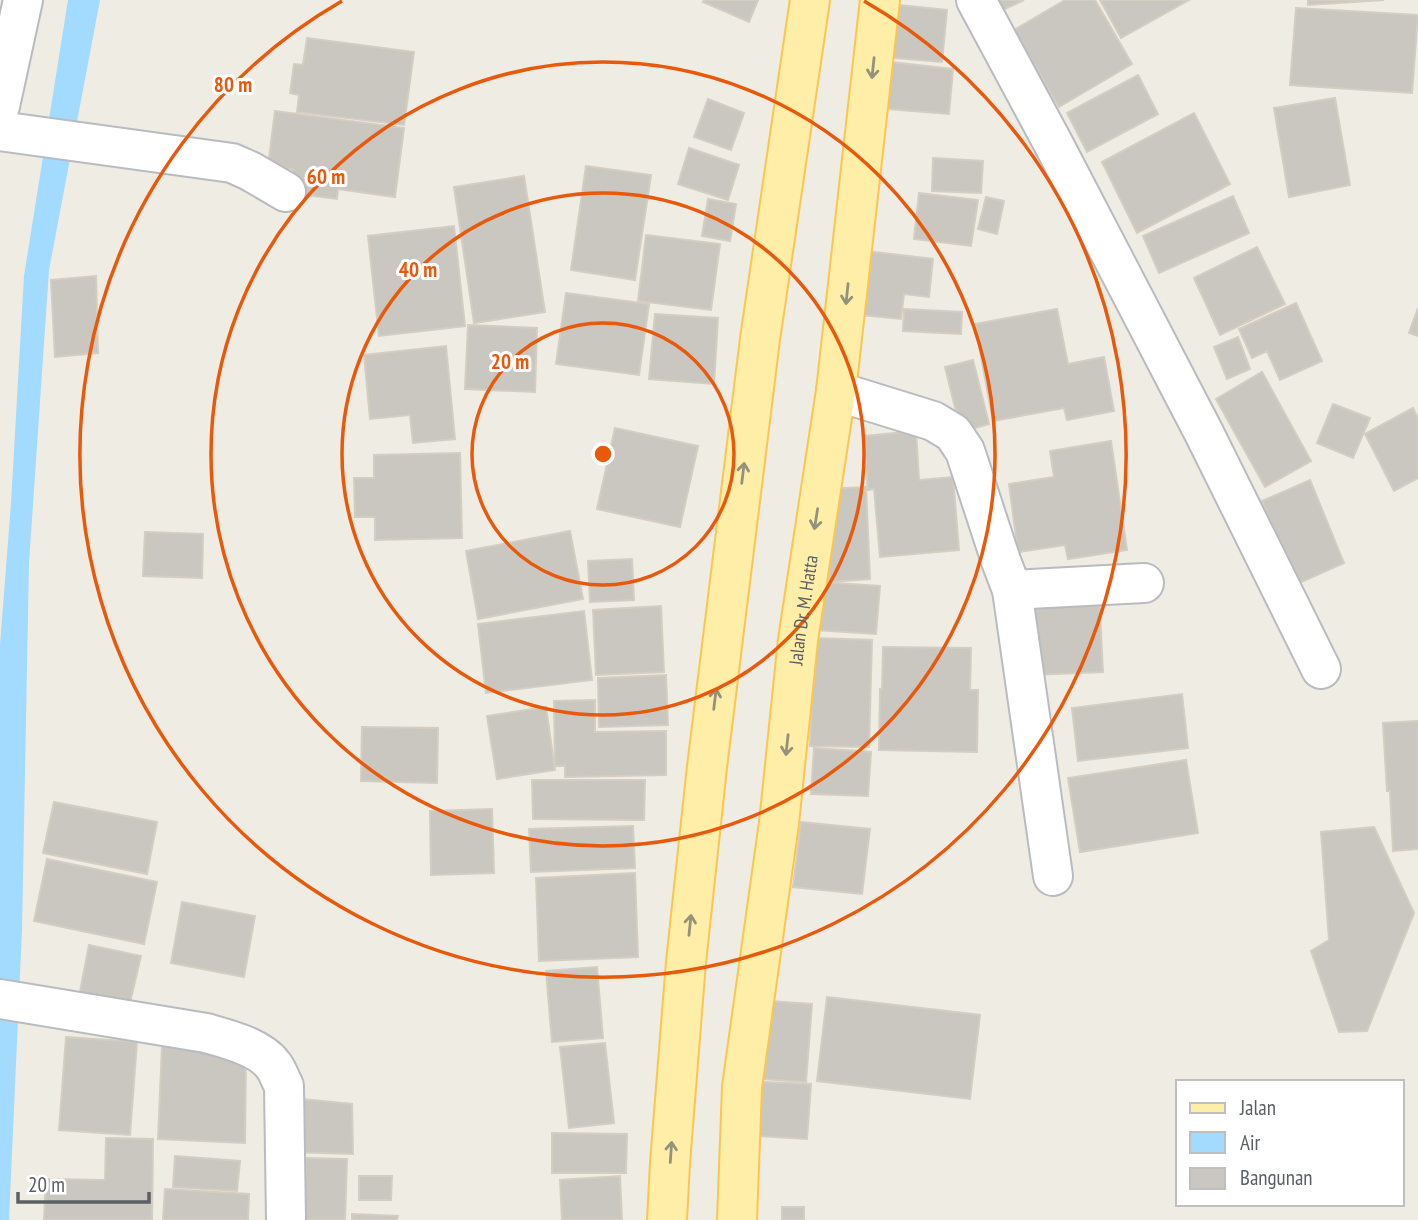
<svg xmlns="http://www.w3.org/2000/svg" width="1418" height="1220" font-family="'PT Sans Narrow',sans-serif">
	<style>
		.water { fill: #a3daff }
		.building { fill: #cac6c0; stroke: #d4cdc1; stroke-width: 2 }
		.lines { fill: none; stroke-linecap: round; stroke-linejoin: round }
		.minor-casing { stroke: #b8bbc0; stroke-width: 42 }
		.major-casing { stroke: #fbc650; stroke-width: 42 }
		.minor { stroke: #fff; stroke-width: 38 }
		.major { stroke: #ffeea8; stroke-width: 38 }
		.oneway { stroke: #94927c }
		.ring { fill: none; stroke: #e8590c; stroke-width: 3.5 }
		.labels { text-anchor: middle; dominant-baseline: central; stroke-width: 6; stroke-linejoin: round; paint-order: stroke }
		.street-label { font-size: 19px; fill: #5b6065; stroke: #fff }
		.centre { fill: #e8590c; stroke: #fff; stroke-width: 3.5 }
		.ring-label { font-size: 21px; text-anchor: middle; font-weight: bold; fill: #e8590c; stroke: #fff; stroke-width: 6; stroke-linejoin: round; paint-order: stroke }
	</style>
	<rect width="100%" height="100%" fill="#efece3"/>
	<polygon class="water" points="68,0 100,0 49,270 29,563 22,930 9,1220 0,1220 0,645 11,503 24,276"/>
	<g class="building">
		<polygon points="704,0 758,0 749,22 703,2"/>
		<polygon points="984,0 1024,0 990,16"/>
		<polygon points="1065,0 1095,0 1132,64 1059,107 1014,30"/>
		<polygon points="1100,0 1189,0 1121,38"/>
		<polygon points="1308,0 1384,0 1308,5"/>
		<polygon points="889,4 947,10 942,62 884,57"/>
		<polygon points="1296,8 1418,15 1412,93 1290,85"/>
		<polygon points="307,38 414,52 404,125 297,112 299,95 290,93 294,64 303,65"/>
		<polygon points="881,61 953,69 949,114 876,108"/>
		<polygon points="1138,75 1158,114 1087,152 1067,113"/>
		<polygon points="1335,98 1350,185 1289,197 1274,108"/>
		<polygon points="708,99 744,113 731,150 694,137"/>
		<polygon points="275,111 404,128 395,197 338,189 337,199 289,193 293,169 268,166"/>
		<polygon points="1194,113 1230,184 1137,233 1102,162"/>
		<polygon points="689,148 739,165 728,200 678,184"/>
		<polygon points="933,158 983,161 981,193 932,191"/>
		<polygon points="586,166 651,175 635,280 571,270"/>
		<polygon points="524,176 545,312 474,323 454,187"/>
		<polygon points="919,193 978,200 971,246 914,239"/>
		<polygon points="1233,196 1249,233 1159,273 1143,236"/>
		<polygon points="986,197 1004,201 997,234 978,229"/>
		<polygon points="708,199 736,204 730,241 702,236"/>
		<polygon points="454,226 465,326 379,336 368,236"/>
		<polygon points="646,235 720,244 711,310 638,301"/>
		<polygon points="1257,247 1285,304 1220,335 1194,278"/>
		<polygon points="858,250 933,259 929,297 904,294 901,319 851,314"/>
		<polygon points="96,276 98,353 55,357 51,280"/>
		<polygon points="566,293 649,304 639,375 556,364"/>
		<polygon points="1296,303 1322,361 1280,380 1267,351 1252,358 1239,329"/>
		<polygon points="1418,308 1418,336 1409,333"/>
		<polygon points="904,309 962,312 961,334 903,331"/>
		<polygon points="1057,309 1068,364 1104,357 1114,411 1067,420 1064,408 993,421 975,324"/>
		<polygon points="655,314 718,318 714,384 649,379"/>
		<polygon points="468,325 537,328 535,392 465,389"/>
		<polygon points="1238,337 1250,369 1227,379 1214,347"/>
		<polygon points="446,346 455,439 413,443 410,415 370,419 364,355"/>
		<polygon points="973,360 989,424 961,432 945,367"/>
		<polygon points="1262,372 1311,461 1265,487 1216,399"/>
		<polygon points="1333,404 1370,418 1353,458 1317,443"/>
		<polygon points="1413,408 1418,419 1418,478 1394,491 1365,434"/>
		<polygon points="615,428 698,446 680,527 597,509"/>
		<polygon points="916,431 919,480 953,477 959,550 880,557 874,489 868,490 864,436"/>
		<polygon points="1111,441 1127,550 1068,559 1065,545 1018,552 1009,484 1054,477 1050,451"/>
		<polygon points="460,453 462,538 375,540 375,517 355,517 354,478 374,478 374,455"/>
		<polygon points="1310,480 1344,563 1297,584 1262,501"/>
		<polygon points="866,487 870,579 829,582 825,489"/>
		<polygon points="570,531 583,599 478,619 466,551"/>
		<polygon points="145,532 203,534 202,578 143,576"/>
		<polygon points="632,559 634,600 590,602 588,561"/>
		<polygon points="819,582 880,586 876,634 815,630"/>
		<polygon points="1099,593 1103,672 1032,675 1028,598"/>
		<polygon points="661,606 664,672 596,675 593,610"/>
		<polygon points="584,611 592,680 486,693 478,624"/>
		<polygon points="814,638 872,640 869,747 810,746"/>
		<polygon points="883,647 971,648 970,690 978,690 977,752 879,750 880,689 882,689"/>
		<polygon points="666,675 668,725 599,727 598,678"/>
		<polygon points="1182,694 1188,748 1078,761 1072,708"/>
		<polygon points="595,700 595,732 666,731 666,775 565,777 565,766 555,766 554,701"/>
		<polygon points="546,707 555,770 497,779 487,716"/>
		<polygon points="1418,721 1418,849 1393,851 1390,791 1387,791 1383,723"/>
		<polygon points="362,727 438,728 437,783 361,781"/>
		<polygon points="814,748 871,752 868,796 811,794"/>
		<polygon points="1186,760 1198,833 1080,852 1068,778"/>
		<polygon points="532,780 645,780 644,820 533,819"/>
		<polygon points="54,802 157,822 147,874 43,853"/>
		<polygon points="492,809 494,873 431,875 430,811"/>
		<polygon points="801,822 870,829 862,894 793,887"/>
		<polygon points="633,826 635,868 531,872 529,829"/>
		<polygon points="1374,827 1414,913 1367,1031 1339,1032 1311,951 1329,940 1321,832"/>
		<polygon points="47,859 157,882 144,944 34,921"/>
		<polygon points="635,873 638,957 539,961 536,878"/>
		<polygon points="182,902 255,916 244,977 171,963"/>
		<polygon points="89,945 141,956 129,1007 79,997"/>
		<polygon points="597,967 603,1038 552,1042 546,971"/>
		<polygon points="827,997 980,1015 970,1099 817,1081"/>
		<polygon points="769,1001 812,1004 806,1082 763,1079"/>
		<polygon points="66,1037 137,1042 130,1135 59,1130"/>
		<polygon points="605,1043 614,1123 569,1128 560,1047"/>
		<polygon points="162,1046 246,1055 245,1143 158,1139"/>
		<polygon points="762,1082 811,1084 807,1139 758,1136"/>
		<polygon points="291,1098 352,1104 353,1154 290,1152"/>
		<polygon points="552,1133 627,1134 626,1173 552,1173"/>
		<polygon points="106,1138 153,1139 152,1220 44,1220 46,1179 105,1180"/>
		<polygon points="175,1156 240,1161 237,1191 173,1187"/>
		<polygon points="306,1158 347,1159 345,1220 305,1220"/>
		<polygon points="359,1176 392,1176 391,1200 359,1200"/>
		<polygon points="620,1176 622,1220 562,1220 560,1180"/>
		<polygon points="165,1189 249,1194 248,1220 163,1220"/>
		<rect x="782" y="1207" width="22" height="13"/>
		<polygon points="352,1214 398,1216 397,1220 352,1220"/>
	</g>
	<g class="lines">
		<g class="minor-casing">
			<g id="minor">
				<polyline points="976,0 1054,145 1204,433 1321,669"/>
				<polyline points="0,106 23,0"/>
				<polyline points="0,131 232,163 250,171 286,192"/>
				<polyline points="836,391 933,421 953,433 965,451 1001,561 1012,590 1053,876"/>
				<polyline points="1012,590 1144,583"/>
				<path d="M0 999 206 1033C227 1039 260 1047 273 1065 278 1071 280 1079 284 1086L286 1220"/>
			</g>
		</g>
		<g class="major-casing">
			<g id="major">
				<polyline points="667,1220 670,1163 686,962 707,767 760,339 810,0"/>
				<path id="s1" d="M737 1220 742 1087 779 823 798 640 836 391 880 0"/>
			</g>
		</g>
		<use href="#minor" class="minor"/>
		<use href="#major" class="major"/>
	</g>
	<defs><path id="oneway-shaft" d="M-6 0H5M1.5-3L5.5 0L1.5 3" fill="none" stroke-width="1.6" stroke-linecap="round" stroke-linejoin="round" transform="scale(1.75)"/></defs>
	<g class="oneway">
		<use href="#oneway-shaft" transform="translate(873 68) rotate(96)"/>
		<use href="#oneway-shaft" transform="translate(847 294) rotate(96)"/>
		<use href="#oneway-shaft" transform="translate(743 473) rotate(-83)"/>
		<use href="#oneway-shaft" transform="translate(816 519) rotate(99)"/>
		<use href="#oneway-shaft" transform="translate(715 699) rotate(-83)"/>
		<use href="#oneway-shaft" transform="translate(787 745) rotate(96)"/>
		<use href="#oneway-shaft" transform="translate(690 925) rotate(-84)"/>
		<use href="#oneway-shaft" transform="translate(671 1152) rotate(-86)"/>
	</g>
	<g class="ring">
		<circle cx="603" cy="454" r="131"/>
		<circle cx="603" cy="454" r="261"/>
		<circle cx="603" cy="454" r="392"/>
		<path d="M864 1A523 523 0 1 1 342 1"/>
	</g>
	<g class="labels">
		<g class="street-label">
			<text stroke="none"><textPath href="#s1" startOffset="614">Jalan Dr. M. Hatta</textPath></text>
		</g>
	</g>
	<circle cx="603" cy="454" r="10" class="centre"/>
	<g class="ring-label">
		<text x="233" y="92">80 m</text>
		<text x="326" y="184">60 m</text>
		<text x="418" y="277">40 m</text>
		<text x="510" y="369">20 m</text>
	</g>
	<rect x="1176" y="1080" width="228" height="126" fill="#ffffff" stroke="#bdbfc1" stroke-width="2"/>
	<rect x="1190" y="1103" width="35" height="10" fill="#ffeea8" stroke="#bdbfc1" stroke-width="2"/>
	<text x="1240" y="1115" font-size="21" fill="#5b6065">Jalan</text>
	<rect x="1190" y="1132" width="35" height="21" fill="#a3daff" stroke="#bdbfc1" stroke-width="2"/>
	<text x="1240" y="1150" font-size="21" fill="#5b6065">Air</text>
	<rect x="1190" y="1168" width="35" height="21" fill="#cac6c0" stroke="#bdbfc1" stroke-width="2"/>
	<text x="1240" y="1185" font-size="21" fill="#5b6065">Bangunan</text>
	<path d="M18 1192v10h131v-10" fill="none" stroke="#5b6065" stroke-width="3.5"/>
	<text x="28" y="1192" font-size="21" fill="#5b6065" stroke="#ffffff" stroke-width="5" paint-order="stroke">20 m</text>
</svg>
